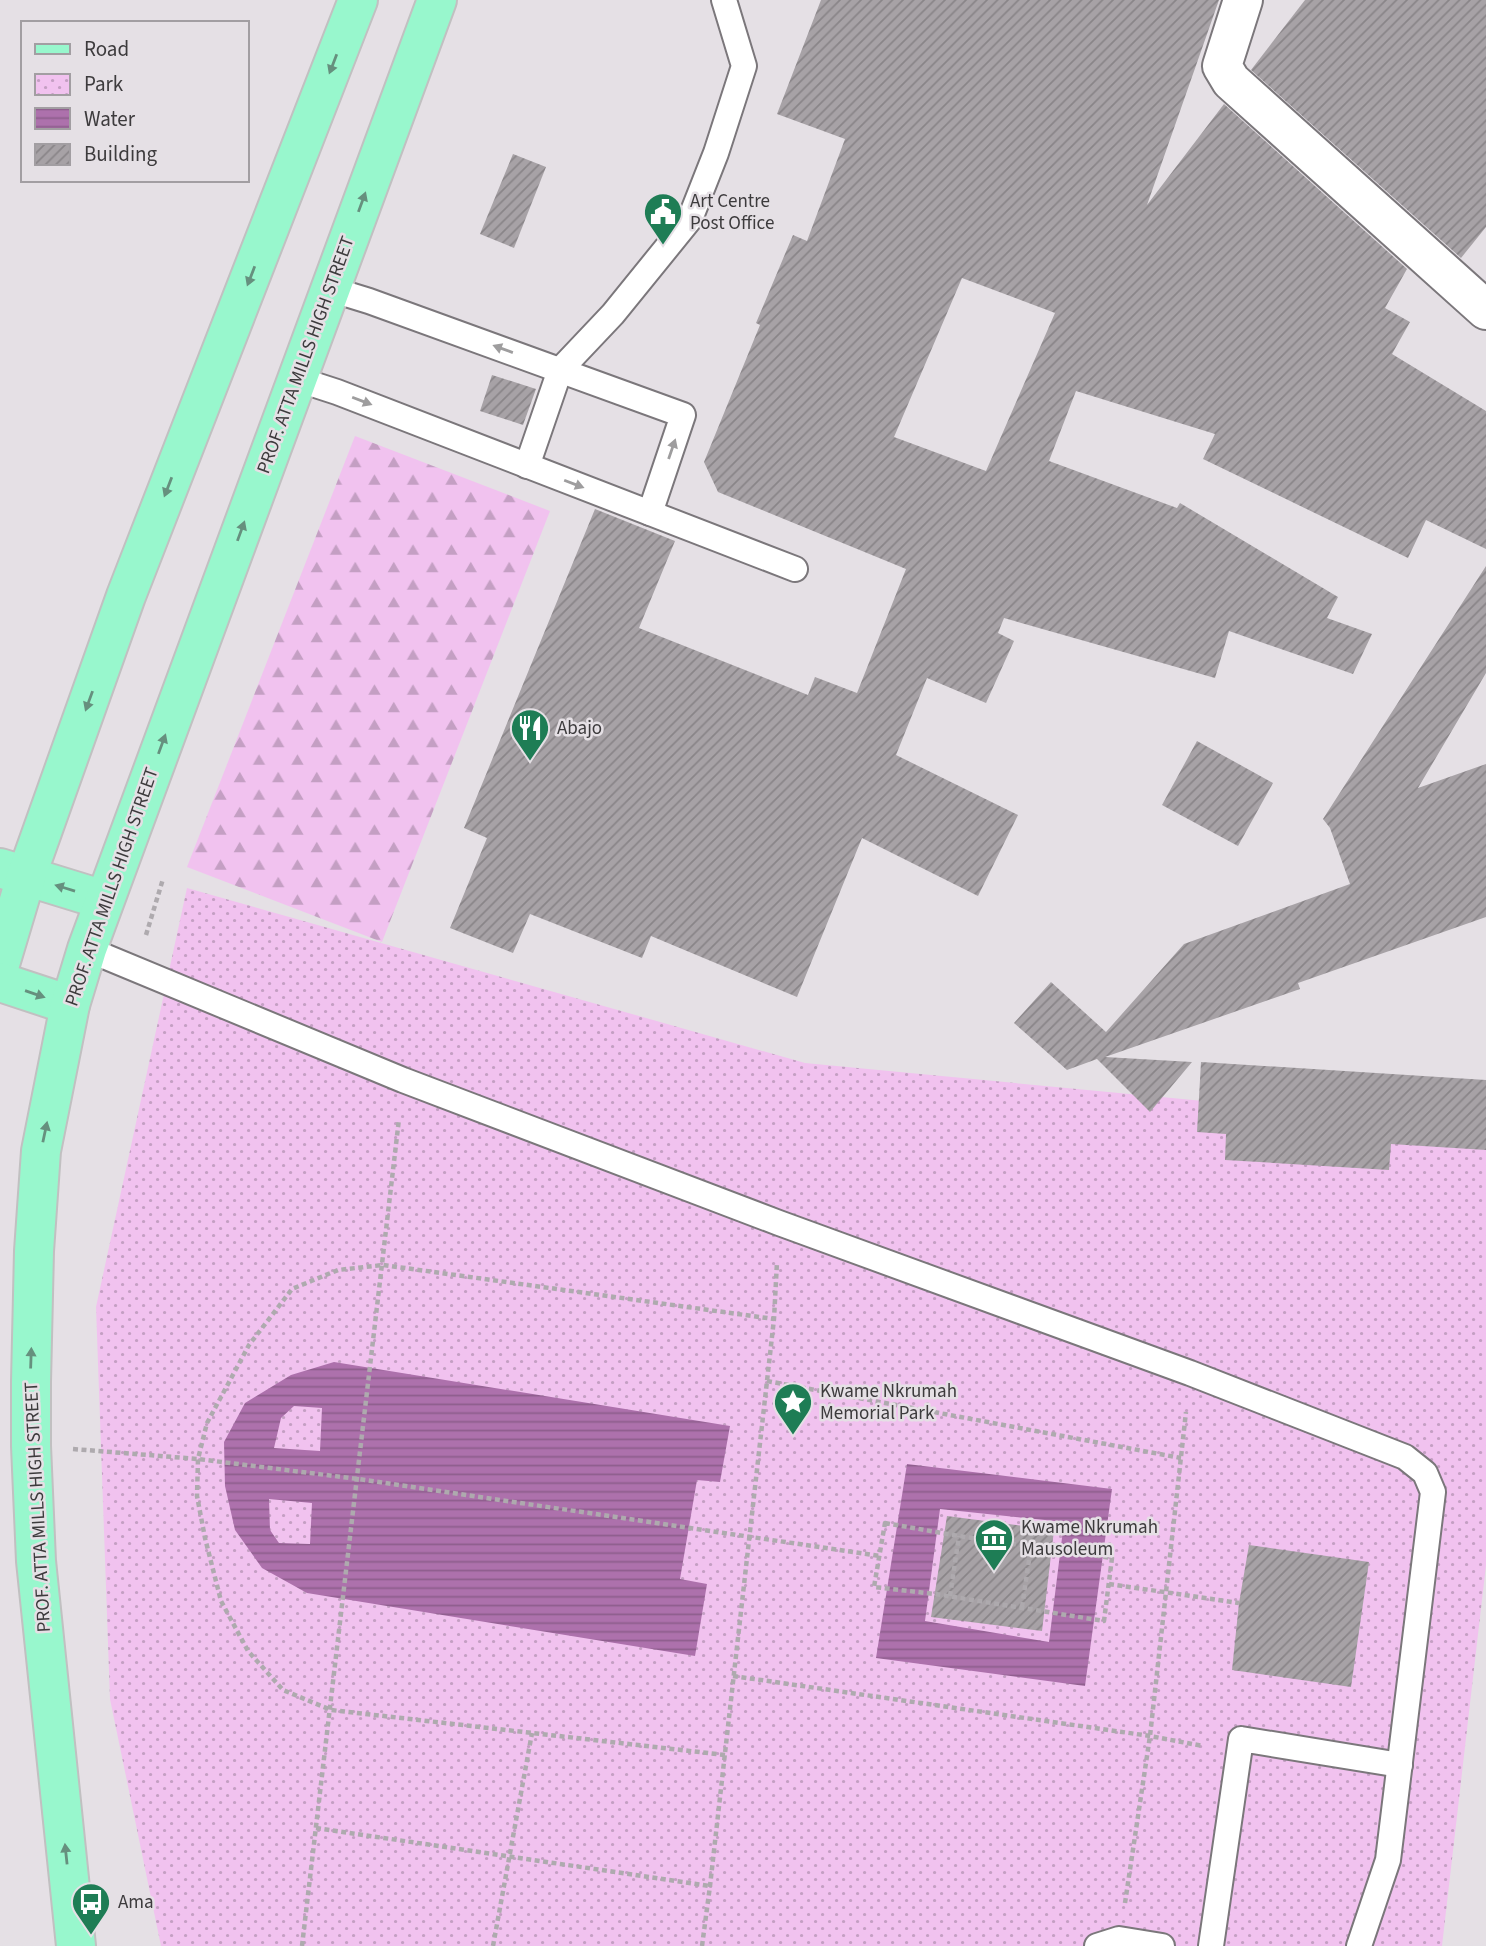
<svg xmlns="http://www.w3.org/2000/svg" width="1486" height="1946" font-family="'Source Sans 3',sans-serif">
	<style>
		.forest { fill: url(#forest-firs) }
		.park { fill: url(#park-dots) }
		.water { fill: url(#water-rules); fill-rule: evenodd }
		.building { fill: url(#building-hatch); fill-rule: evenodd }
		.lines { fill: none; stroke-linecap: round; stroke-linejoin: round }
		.service-casing { stroke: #7b777b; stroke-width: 28 }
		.minor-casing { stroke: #7b777b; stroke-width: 42 }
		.primary-casing { stroke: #c1c0c1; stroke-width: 42 }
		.path { stroke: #aeaaae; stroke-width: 4.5; stroke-dasharray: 5 3.5; stroke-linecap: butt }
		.service { stroke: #fff; stroke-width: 24 }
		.minor { stroke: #fff; stroke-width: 38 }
		.primary { stroke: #98f7cd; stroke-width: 38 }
		.oneway { fill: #66907e }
		.oneway2 { fill: #9e9d9e }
		.labels { text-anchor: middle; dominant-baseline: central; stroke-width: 5; stroke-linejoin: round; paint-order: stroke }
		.poi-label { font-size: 19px; fill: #3d3b3d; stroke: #e5e0e5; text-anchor: start }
		.street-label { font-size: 19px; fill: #3d3b3d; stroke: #e5e0e5 }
	</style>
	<defs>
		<pattern id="forest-firs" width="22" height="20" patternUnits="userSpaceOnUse" patternTransform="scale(1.75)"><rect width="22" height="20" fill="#f1c2ef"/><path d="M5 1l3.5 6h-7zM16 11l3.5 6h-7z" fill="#c49fc3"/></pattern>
		<pattern id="park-dots" width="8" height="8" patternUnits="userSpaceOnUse" patternTransform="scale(1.75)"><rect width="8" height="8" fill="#f1c2ef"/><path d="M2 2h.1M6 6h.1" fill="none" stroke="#c49fc3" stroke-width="1.8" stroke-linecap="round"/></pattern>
		<pattern id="water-rules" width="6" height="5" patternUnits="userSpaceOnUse" patternTransform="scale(1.75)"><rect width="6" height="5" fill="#ad71ac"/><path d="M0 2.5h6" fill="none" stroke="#8e5e8d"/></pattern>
		<pattern id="building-hatch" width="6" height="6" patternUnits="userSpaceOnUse" patternTransform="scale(1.75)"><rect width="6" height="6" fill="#a7a2a6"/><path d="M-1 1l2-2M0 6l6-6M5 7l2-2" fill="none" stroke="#898588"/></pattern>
	</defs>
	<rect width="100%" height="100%" fill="#e5e0e5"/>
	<polygon class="forest" points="355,436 550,511 382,942 187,867"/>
	<polygon class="park" points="187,888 805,1063 1486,1128 1486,1565 1442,1946 161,1946 110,1699 96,1307"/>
	<g class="water">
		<path d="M334 1362 730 1426 720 1482 697 1480 680 1579 707 1584 695 1656 307 1593 262 1568 235 1530 225 1486 224 1442 245 1403 291 1375ZM294 1406 322 1408 320 1451 274 1448 281 1418ZM269 1499 312 1503 310 1544 279 1543 270 1530Z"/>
		<path d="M907 1464 1112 1489 1085 1686 876 1658ZM940 1509 1064 1522 1049 1642 925 1621Z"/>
	</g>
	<g class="building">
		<path d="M821 0H1219L1147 205 1224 104 1407 269 1385 308 1410 322 1392 354 1486 411V549L1426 520 1408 558 1203 459 1215 434 1076 391 1049 461 1177 508 1180 503 1338 597 1327 618 1372 634 1353 674 1229 631 1215 678 1004 618 998 633 1014 641 986 703 927 678 896 755 1018 815 978 896 862 838 797 997 651 936 642 958 530 914 513 953 450 928 487 838 464 828 595 509 675 541 639 628 808 695 815 677 857 693 906 569 718 492 704 462 760 325 756 323 793 235 807 241 845 139 777 114ZM962 278 1055 313 986 471 894 437Z"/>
		<polygon points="1305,0 1486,0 1486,227 1461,258 1251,70"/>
		<polygon points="513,154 546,167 514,248 480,234"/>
		<polygon points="492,375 536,389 523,425 480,411"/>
		<polygon points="1486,566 1486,673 1418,788 1486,764 1486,917 1298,983 1300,989 1105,1057 1192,1062 1150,1112 1097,1059 1067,1070 1014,1023 1051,982 1106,1032 1184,944 1350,884 1330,828 1323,819"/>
		<polygon points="1197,741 1273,783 1238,846 1162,805"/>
		<polygon points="1201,1062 1486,1080 1486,1150 1391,1144 1389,1170 1225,1160 1226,1134 1197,1132"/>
		<polygon points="947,1516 1054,1530 1042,1631 931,1617"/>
		<polygon points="1249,1545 1369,1562 1351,1687 1232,1670 1239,1603"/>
	</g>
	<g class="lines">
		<g class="service-casing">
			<g id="service">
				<polyline points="330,289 369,301 683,415 650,513"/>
				<polyline points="297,379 337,392 795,569"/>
				<polyline points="527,466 560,370 613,314 690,219 716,153 744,66 724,0"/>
				<polyline points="87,949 403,1080 779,1223 1190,1373 1405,1457 1425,1473 1433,1492 1388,1860 1359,1946"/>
				<polyline points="1097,1946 1119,1939 1162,1946"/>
				<polyline points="1211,1946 1241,1739 1400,1765"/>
			</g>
		</g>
		<g class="minor-casing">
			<polyline id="minor" points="1243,0 1222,66 1231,81 1486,310"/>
		</g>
		<g class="primary-casing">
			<g id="primary">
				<polyline points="0,868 104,900"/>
				<polyline points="0,964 26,877 126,596 358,0"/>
				<polyline points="0,982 70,1005"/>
				<polyline points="76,1946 36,1561 31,1446 31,1382 34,1251 41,1151 70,1005 87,949 437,0"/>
			</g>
		</g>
		<g class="path">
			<polyline points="146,935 163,879"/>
			<polyline points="767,1381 1181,1458"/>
			<polyline points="73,1449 198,1459 358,1479 880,1556"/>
			<polygon points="885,1523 959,1536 1112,1558 1104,1621 935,1594 874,1587"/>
			<polyline points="1109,1584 1239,1603"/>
			<polyline points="950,1596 959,1536"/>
			<polyline points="1022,1607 1031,1547"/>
			<polyline points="733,1676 1150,1736 1203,1746"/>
			<polyline points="725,1755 331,1710 283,1690 248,1651 221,1601 205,1538 197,1496 198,1459 207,1423 249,1345 292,1289 338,1270 383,1265 774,1319"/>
			<polyline points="316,1828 710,1886"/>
			<polyline points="1125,1903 1150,1736 1186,1412"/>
			<polyline points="302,1946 399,1119"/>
			<polyline points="493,1946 532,1733"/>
			<polyline points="702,1946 710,1886 774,1319 777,1262"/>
		</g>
		<use href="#service" class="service"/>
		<use href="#minor" class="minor"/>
		<use href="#primary" class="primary"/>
	</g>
	<defs><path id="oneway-solid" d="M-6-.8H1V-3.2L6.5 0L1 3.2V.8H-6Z" transform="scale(1.75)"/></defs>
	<g class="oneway">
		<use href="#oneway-solid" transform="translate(333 64) rotate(111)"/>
		<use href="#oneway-solid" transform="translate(362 202) rotate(-70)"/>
		<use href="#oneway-solid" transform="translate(251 276) rotate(111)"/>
		<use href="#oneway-solid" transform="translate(168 487) rotate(111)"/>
		<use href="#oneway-solid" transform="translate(241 531) rotate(-70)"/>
		<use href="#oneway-solid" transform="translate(89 701) rotate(110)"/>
		<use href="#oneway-solid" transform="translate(162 744) rotate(-70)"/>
		<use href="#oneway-solid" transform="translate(65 888) rotate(-163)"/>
		<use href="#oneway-solid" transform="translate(35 994) rotate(19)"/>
		<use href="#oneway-solid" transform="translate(45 1132) rotate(-78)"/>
		<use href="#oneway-solid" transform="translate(31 1358) rotate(-88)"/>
		<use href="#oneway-solid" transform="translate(66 1854) rotate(-96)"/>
	</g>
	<g class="oneway2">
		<use href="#oneway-solid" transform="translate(503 349) rotate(-160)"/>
		<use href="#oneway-solid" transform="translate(362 401) rotate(21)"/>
		<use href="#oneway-solid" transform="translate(672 449) rotate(-71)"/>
		<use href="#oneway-solid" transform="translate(574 484) rotate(21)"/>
	</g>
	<defs>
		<g id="civic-pin" transform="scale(2.0125)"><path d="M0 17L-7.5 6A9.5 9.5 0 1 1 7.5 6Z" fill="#1e7d55" stroke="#e5e0e5"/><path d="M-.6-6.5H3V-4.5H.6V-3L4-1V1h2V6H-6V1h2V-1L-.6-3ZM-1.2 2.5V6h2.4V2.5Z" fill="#fff"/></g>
		<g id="restaurant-pin" transform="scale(2.0125)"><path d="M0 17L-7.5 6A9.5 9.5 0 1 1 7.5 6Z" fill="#1e7d55" stroke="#e5e0e5"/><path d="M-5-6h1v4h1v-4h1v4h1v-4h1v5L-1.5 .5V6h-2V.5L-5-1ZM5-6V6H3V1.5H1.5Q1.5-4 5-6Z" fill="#fff"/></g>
		<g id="sight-pin" transform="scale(2.0125)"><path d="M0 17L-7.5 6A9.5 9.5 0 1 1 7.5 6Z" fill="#1e7d55" stroke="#e5e0e5"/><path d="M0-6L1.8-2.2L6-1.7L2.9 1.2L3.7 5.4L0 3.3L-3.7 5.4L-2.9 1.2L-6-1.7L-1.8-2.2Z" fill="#fff"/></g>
		<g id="museum-pin" transform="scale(2.0125)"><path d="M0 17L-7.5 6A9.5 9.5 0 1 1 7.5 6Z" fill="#1e7d55" stroke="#e5e0e5"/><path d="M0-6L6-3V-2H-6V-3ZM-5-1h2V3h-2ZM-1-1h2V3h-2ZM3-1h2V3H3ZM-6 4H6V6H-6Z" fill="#fff"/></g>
		<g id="bus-pin" transform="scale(2.0125)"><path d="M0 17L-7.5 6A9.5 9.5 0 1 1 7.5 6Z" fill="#1e7d55" stroke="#e5e0e5"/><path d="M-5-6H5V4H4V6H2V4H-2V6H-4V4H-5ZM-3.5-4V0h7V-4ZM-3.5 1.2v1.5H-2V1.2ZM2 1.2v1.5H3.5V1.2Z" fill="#fff"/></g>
	</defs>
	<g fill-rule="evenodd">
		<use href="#civic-pin" x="663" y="212"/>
		<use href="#restaurant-pin" x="530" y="728"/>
		<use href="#sight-pin" x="793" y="1402"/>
		<use href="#museum-pin" x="994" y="1538"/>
		<use href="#bus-pin" x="91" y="1902"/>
	</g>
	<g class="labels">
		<g class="poi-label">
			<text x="690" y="201">Art Centre<tspan x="690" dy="22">Post Office</tspan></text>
			<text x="557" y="728">Abajo</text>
			<text x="820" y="1391">Kwame Nkrumah<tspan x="820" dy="22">Memorial Park</tspan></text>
			<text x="1021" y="1527">Kwame Nkrumah<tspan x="1021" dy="22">Mausoleum</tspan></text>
			<text x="118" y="1902">Ama</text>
		</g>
		<g class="street-label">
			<text transform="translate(306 355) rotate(-70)">PROF. ATTA MILLS HIGH STREET</text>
			<text transform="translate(112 887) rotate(-71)">PROF. ATTA MILLS HIGH STREET</text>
			<text transform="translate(38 1507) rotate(-93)">PROF. ATTA MILLS HIGH STREET</text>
		</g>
	</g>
	<rect x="21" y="21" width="228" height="161" fill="#e5e0e5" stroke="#a29ea2" stroke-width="2"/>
	<rect x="35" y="44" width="35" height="10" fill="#98f7cd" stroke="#a29ea2" stroke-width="2"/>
	<text x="84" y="56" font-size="21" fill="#3d3b3d">Road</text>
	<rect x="35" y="74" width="35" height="21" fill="url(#park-dots)" stroke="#a29ea2" stroke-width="2"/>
	<text x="84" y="91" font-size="21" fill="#3d3b3d">Park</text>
	<rect x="35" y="108" width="35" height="21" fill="url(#water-rules)" stroke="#a29ea2" stroke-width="2"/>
	<text x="84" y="126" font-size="21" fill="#3d3b3d">Water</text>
	<rect x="35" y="144" width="35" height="21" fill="url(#building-hatch)" stroke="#a29ea2" stroke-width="2"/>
	<text x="84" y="161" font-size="21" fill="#3d3b3d">Building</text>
</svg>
